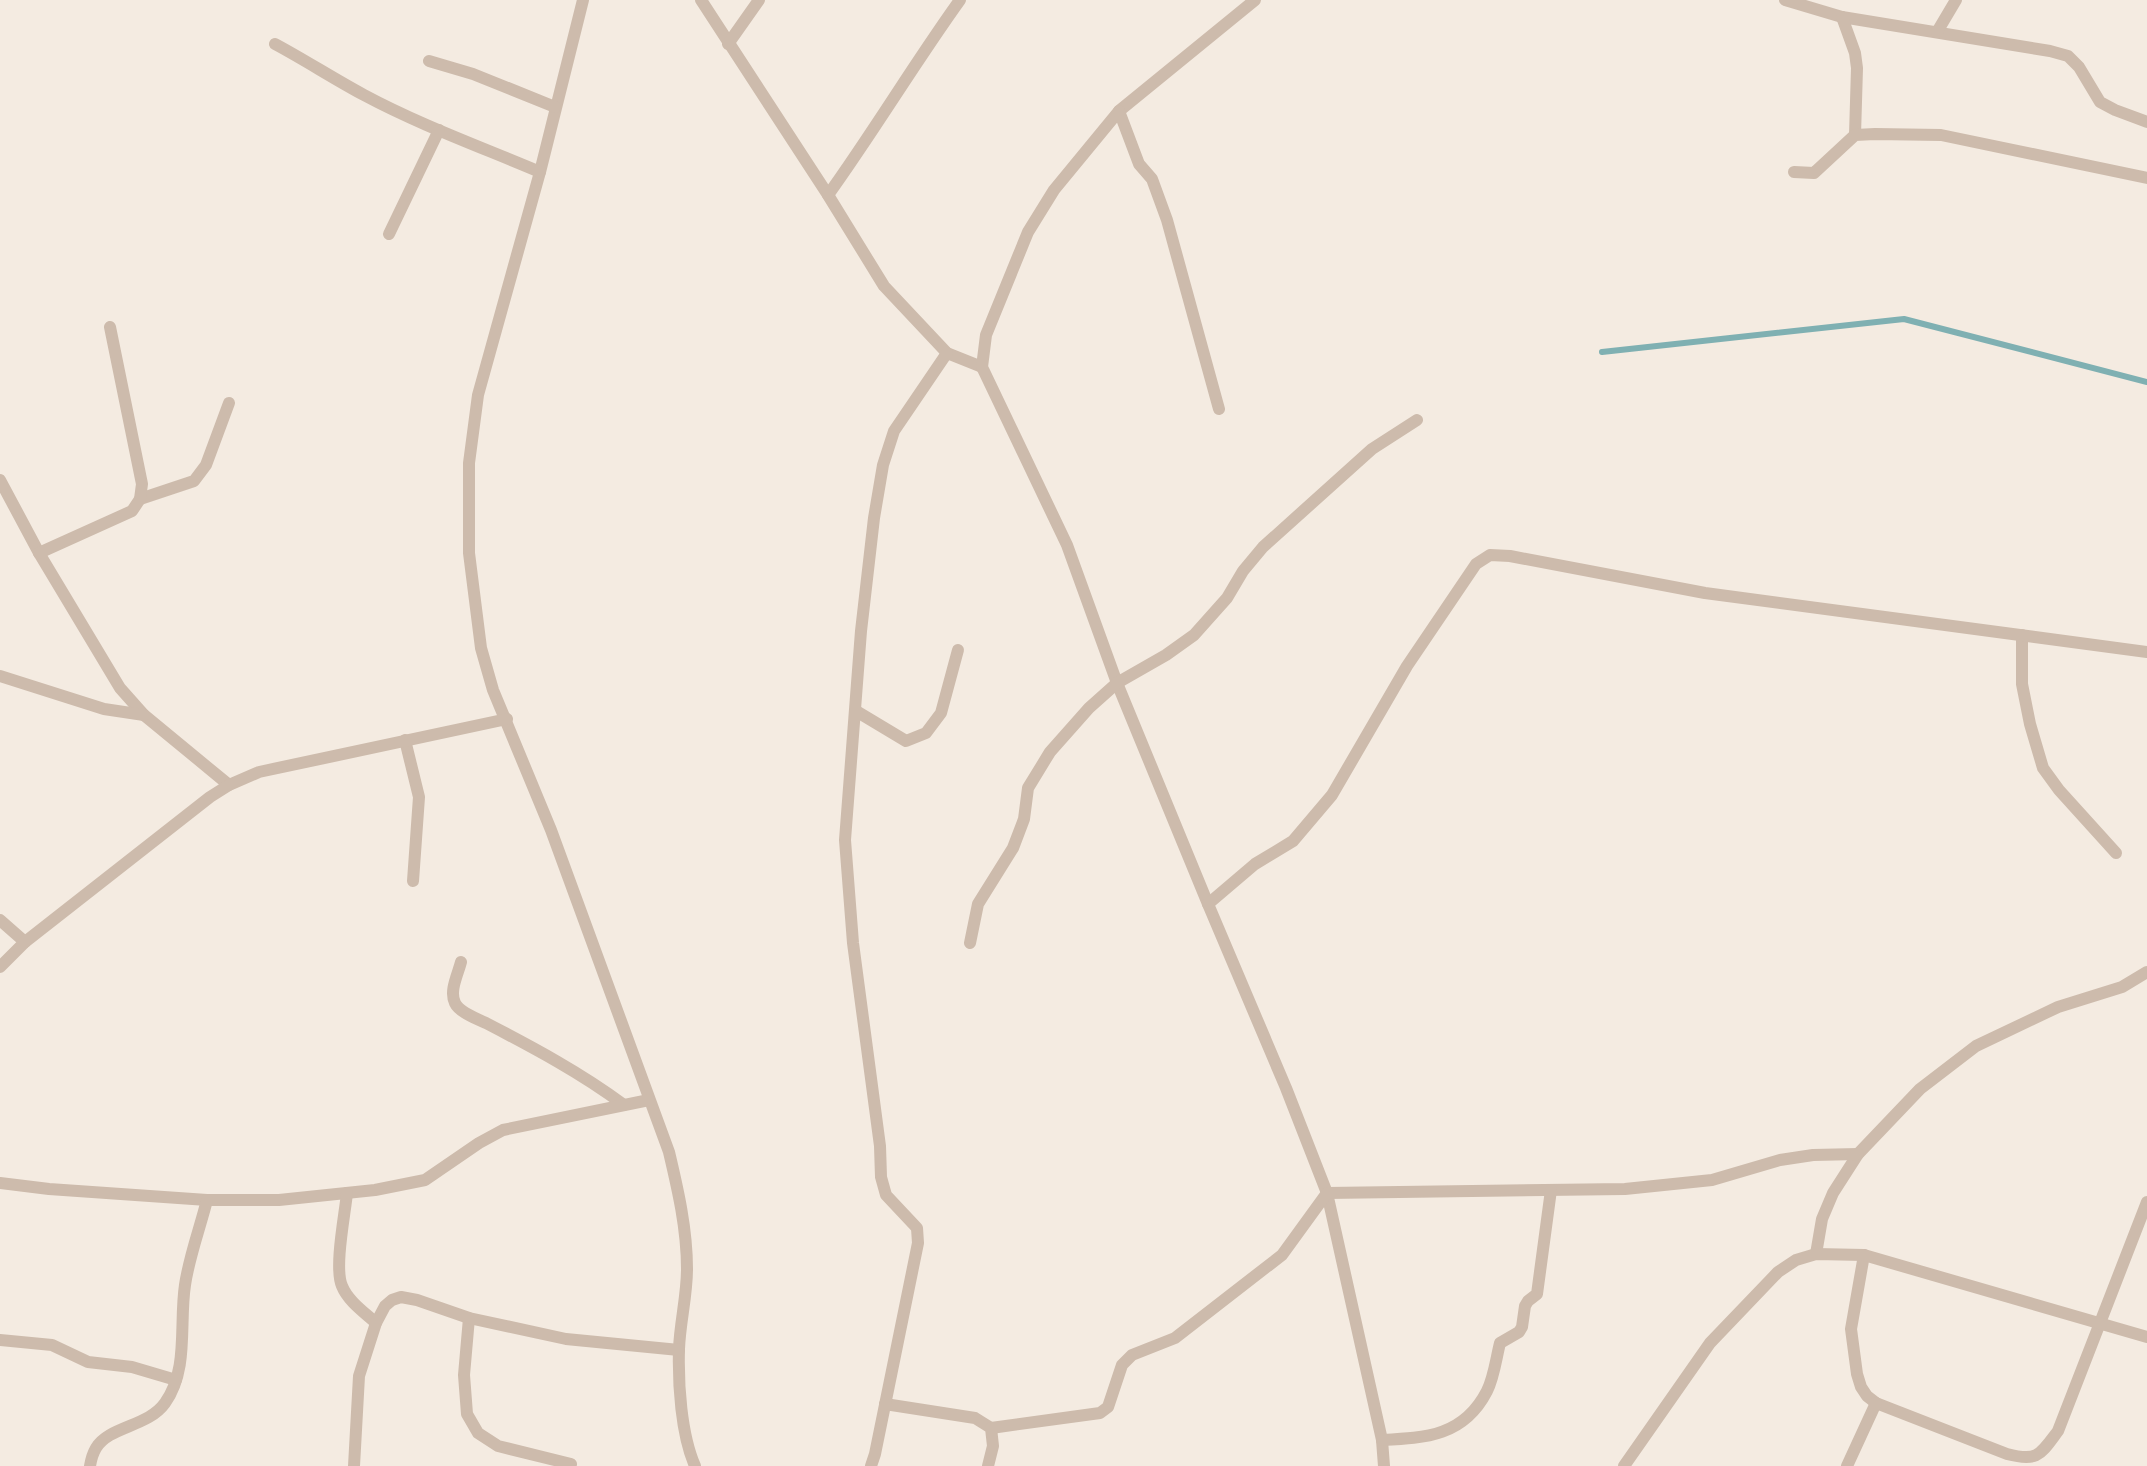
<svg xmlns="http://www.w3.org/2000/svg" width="2147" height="1466" font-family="'Source Sans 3',sans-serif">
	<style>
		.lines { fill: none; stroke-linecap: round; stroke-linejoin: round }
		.stream { stroke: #7fb0b2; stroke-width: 6 }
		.minor { stroke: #cdbbac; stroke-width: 12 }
	</style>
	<rect width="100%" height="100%" fill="#f4ebe1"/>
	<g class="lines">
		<polyline class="stream" points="1602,352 1904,319 2147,382"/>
		<g class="minor">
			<path d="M583 0 540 172 478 395 469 463V553L481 648 493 690 551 830 669 1152C678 1190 687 1229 687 1269 687 1296 680 1322 679 1349 678 1384 681 1434 695 1466"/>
			<polyline points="701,0 828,195 884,286 947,353 982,367"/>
			<polyline points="1255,0 1119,111 1054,190 1028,232 986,335 982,367 1067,545 1117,683 1208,904 1286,1088 1327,1193 1382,1440 1384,1466"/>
			<polyline points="1785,0 1842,17 2050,51 2068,56 2079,67 2100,102 2115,110 2147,122"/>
			<polyline points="1842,17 1855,53 1857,68 1855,135"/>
			<polyline points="1937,32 1956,0"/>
			<path d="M275 44C305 60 334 79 364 95 420 125 481 147 540 172"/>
			<polyline points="728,44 759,0"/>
			<polyline points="429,61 473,74 555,107"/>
			<polyline points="1119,111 1139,164 1152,179 1167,220 1219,409"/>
			<polyline points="1794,172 1814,173 1855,135 1875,134 1941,135 2147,178"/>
			<path d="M828 195C874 131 914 64 960 0"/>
			<polyline points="389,234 439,130"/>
			<polyline points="0,480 39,553 120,688 144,715 229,785"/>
			<polyline points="140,499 194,481 206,465 229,403"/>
			<polyline points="39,553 132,511 140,499 142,484 110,327"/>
			<polyline points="2022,635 2022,684 2030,724 2043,768 2059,790 2116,853"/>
			<polyline points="0,676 104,709 144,715"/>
			<polyline points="856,711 906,741 926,733 941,713 958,650"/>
			<polyline points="405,740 419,797 413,881"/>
			<polyline points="1208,904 1255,864 1293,841 1332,795 1407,666 1476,564 1490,555 1510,556 1705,593 2147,652"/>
			<polyline points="0,920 25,942"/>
			<polyline points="970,943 978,904 1013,848 1024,819 1028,788 1050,752 1089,708 1117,683 1166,655 1194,635 1227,598 1243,571 1263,547 1372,449 1417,420"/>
			<path d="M461 962C458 974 449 991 455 1003 459 1012 477 1019 486 1023 534 1048 581 1073 624 1105"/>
			<polyline points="0,967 25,942 210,797 229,785 259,772 507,719"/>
			<polyline points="0,1183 49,1189 207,1200 279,1200 375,1190 425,1180 479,1143 503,1130 649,1100"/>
			<path d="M347 1193C345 1214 334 1268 342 1286 348 1301 364 1312 376 1323"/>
			<polyline points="1816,1254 1822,1219 1833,1193 1858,1154 1920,1089 1976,1046 2058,1007 2122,987 2147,972"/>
			<path d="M1864 1255 1851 1329 1857 1374 1861 1387 1867 1396 1876 1403 2007 1454C2038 1462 2040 1455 2058 1431L2147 1202"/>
			<polyline points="469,1318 464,1375 467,1414 478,1433 498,1446 571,1464"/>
			<polyline points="0,1340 52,1345 88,1362 132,1367 176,1380"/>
			<polyline points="885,1404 975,1418 991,1428 993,1446 988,1466"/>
			<polyline points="991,1428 1100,1413 1108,1407 1122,1365 1132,1355 1175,1338 1282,1255 1327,1193 1625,1189 1712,1180 1780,1160 1813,1155 1858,1154"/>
			<path d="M1382 1440C1426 1438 1464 1436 1487 1391 1494 1377 1496 1359 1500 1343L1519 1332 1522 1327 1525 1306 1528 1301 1537 1294 1551 1190"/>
			<path d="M90 1466C91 1460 93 1453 96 1448 109 1426 148 1427 165 1403 189 1369 179 1324 185 1285 189 1257 200 1228 207 1200"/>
			<polyline points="354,1466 359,1376 376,1323 385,1306 392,1300 401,1297 417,1300 469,1318 566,1339 679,1350"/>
			<polyline points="871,1466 875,1454 918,1243 917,1228 886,1195 881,1177 880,1146 853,943 845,840 861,631 874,518 883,465 894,431 947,353"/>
			<polyline points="1624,1466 1710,1343 1778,1272 1796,1260 1816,1254 1864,1255 2147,1337"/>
			<polyline points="1847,1466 1876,1403"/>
		</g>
	</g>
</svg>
